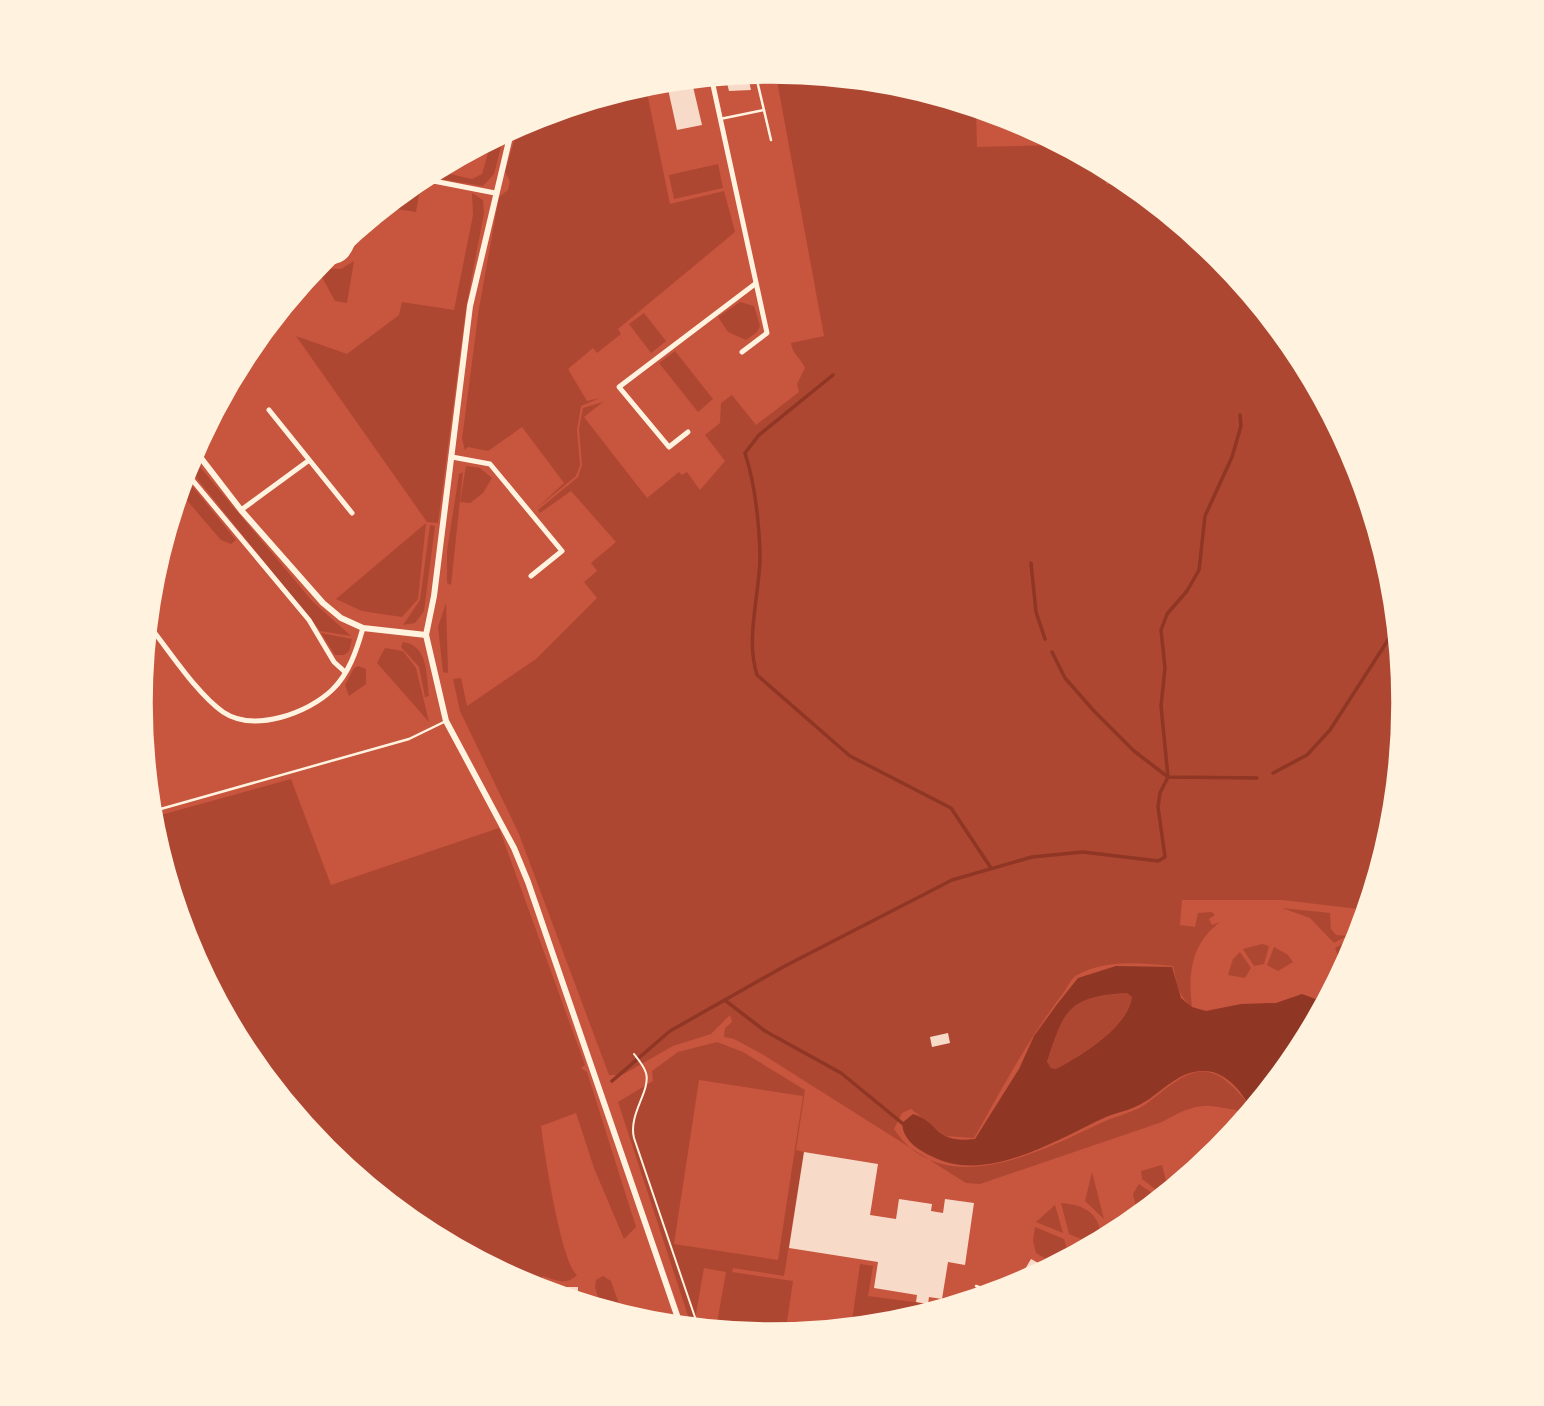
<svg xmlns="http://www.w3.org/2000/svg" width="1544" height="1406" font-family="Arial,sans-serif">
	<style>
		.green { fill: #ae4732; fill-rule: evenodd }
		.water { fill: #8f3625; fill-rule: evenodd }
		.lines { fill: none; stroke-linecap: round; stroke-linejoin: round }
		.stream { stroke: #8f3625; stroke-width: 3.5 }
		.building { fill: #f7dbc8 }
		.path { stroke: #fff3e0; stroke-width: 2 }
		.service { stroke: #fff3e0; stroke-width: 2.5 }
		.minor { stroke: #fff3e0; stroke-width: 5 }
		.tertiary { stroke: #fff3e0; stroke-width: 6 }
		.rim { fill: none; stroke: #fff3e0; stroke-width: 3.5 }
	</style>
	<rect width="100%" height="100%" fill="#c8553d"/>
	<g class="green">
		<path d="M775 70 896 82 976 107 977 147 1065 145 1107 168 1106 184H1133L1220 256 1299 352 1357 461 1393 580 1405 703 1393 827 1367 910 1282 900H1182L1180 925 1195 927 1198 913 1212 912 1215 915 1209 919 1212 925 1220 922C1191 944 1188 973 1192 1007 1176 993 1177 982 1173 966 1142 963 1106 959 1077 975 1070 979 1067 989 1061 996 1027 1041 1002 1089 974 1138L945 1136 911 1109 902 1113 894 1129C943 1203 1042 1151 1103 1122 1116 1116 1131 1113 1143 1106 1162 1094 1184 1068 1208 1072 1224 1075 1236 1090 1246 1101L1245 1112C1205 1104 1199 1101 1162 1122L980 1184 966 1183 762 1054 734 1039 724 1037 725 1028 732 1022 730 1015 711 1034 673 1046 622 1075H609L519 834 460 711 453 679 461 678 467 706 536 659 597 598 584 582 597 571 591 563 616 542 571 491 540 513 538 510 578 477 582 465 579 429 583 408 603 402 584 417 647 498 679 472 682 475 687 472 700 490 725 461 705 435 720 423 721 403 732 395 756 425 799 392 797 384 805 368C801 358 792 354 791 343L824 336Z"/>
		<polygon points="645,83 670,204 724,191 735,232 618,329 621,334 597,353 593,348 568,369 587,401 600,398 581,406 577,430 580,465 576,476 536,509 564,483 522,427 488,451 468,447 465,450 462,439 479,308 499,197 508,190 510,181 505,172 519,124"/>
		<polygon points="505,131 494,174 483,186 421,176 433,170 472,179 482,174 492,139"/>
		<polygon points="718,164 723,188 674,199 669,175"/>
		<polygon points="420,189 416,212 383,207 405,190"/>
		<polygon points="472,193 483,200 484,213 466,308 438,523 427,522 296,336 347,354 399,315 402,302 454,310 473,215"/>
		<polygon points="354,261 347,303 335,301 317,268 341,269"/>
		<polygon points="740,302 754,306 760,326 757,332 746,340 728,332 718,317"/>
		<polygon points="644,313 666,341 651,353 629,324"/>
		<polygon points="675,351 713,399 698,412 659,363"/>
		<polygon points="190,455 312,601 351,636 320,631 186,465"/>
		<polygon points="466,466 480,468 492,478 483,493 470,503 460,502"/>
		<polygon points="463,472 451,585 447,583 447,551 459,474"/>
		<polygon points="183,475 236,540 231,544 221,540 178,490"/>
		<polygon points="426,523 418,599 402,617 362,611 336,599"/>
		<polygon points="430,525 435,526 424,611 415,623 403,625 420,600"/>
		<polygon points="446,603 448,673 443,672 438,627"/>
		<polygon points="321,633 352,639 349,651 344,655 335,655"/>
		<path d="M403 642C429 646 426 675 429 696L425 697 419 667 401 647Z"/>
		<polygon points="385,648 403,651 416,668 429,722 377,663"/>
		<polygon points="358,666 366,669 366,684 349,696 345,685 354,668"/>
		<path d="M291 779 331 885 499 828 585 1065 581 1068 587 1072 636 1227 624 1239 594 1168 576 1113 541 1126C544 1151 561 1262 577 1275 566 1286 556 1280 543 1276L536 1290 529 1288 420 1229 324 1150 245 1054 187 945 150 818Z"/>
		<polygon points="1282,908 1330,913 1331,929 1336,935 1347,936 1334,943 1310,918"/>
		<polygon points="1355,937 1359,937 1340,976 1340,963 1346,961 1343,953 1338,956 1335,948"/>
		<polygon points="1262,944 1269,946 1264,964 1254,966 1243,949"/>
		<polygon points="1274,947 1288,955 1293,962 1278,971 1267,965"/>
		<polygon points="1240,952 1251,968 1245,978 1228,975 1233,959"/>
		<path d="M1127 993 1132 997C1127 1027 1081 1056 1056 1069L1051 1068 1047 1063C1064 1009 1066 998 1127 993Z"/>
		<path d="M717 1042 743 1052 805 1090 796 1150 804 1152 784 1276 733 1268 732 1272 793 1281 785 1335 692 1328 618 1102 653 1081 652 1071 678 1052ZM699 1080 803 1096 778 1260 674 1244ZM704 1268 726 1272 717 1323 695 1319Z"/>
		<polygon points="1162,1165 1169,1192 1164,1196 1142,1179 1141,1171"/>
		<polygon points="1092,1172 1104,1219 1085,1201"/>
		<polygon points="1139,1184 1161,1199 1149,1208 1137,1211 1133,1194"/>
		<path d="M1061 1203C1079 1204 1096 1210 1100 1230L1081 1239 1069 1234Z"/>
		<polygon points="1055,1205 1063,1233 1036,1222"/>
		<polygon points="1035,1227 1064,1239 1067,1250 1057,1265 1036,1253 1033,1241"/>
		<polygon points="860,1264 873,1266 868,1296 951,1307 895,1324 851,1328"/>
		<polygon points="603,1276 611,1281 623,1316 602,1310 595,1287 596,1280"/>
	</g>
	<path class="water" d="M1116 966 1172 967 1181 998 1192 1007 1206 1011 1241 1004 1276 1003 1302 994 1326 1003 1298 1055 1252 1112C1245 1095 1227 1072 1206 1071 1179 1069 1163 1092 1141 1104 1131 1110 1118 1112 1106 1117 1055 1140 987 1185 931 1156 917 1149 903 1140 902 1123L913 1114C941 1123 934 1144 975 1139L1019 1069 1034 1036 1058 1003 1078 978ZM1127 993 1132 997C1128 1027 1081 1056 1056 1069L1051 1068 1047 1062C1064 1010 1067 997 1127 993Z"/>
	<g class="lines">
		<g class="stream">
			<path d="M833 375 759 435 745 453C755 484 759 522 760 555 760 595 745 637 757 675L850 756 951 808 991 868"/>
			<polyline points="1031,563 1036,612 1045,639"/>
			<polyline points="1052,652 1065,678 1094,711 1134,751 1168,777 1257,778"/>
			<polyline points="1273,773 1307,755 1330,730 1397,626"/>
			<polyline points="726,1001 765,1031 841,1073 902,1123"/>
			<polyline points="612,1081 670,1031 783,967 952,880 1032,857 1083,852 1158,861 1165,857 1158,807 1160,793 1168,777 1161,706 1165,668 1161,630 1167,614 1187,591 1199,570 1205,516 1232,457 1241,426 1240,415"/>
		</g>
	</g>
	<g class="building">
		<polygon points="747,72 751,90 729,91 727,83 733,81 732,74"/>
		<polygon points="691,78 702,125 677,130 666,80"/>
		<polygon points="948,1033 950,1043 932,1047 930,1037"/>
		<polygon points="804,1152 878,1164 870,1215 896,1219 899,1199 932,1204 931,1211 943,1213 945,1199 974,1203 965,1265 948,1262 942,1299 929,1297 928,1304 916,1302 917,1295 874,1288 878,1262 789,1248"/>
		<polygon points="1031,1259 1049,1269 1014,1288"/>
		<polygon points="551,1287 578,1287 578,1302 551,1294"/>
	</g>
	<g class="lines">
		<path class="path" d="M634 1054C638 1059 644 1066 646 1073 651 1091 628 1114 634 1138L699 1329"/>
		<g class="service">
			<polyline points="755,72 771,140"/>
			<polyline points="720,119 764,110"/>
			<polyline points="150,812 409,739 446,721"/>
			<polyline points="976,1286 996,1293"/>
		</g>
		<g class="minor">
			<polyline points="711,76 767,333 742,352"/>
			<polyline points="418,178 495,193"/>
			<path d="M321 260C344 267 352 251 356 230"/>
			<polyline points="269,410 352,513"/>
			<polyline points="688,432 669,447 619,387 755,284"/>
			<polyline points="452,457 490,464 562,551 531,576"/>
			<polyline points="184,470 309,620 334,662 345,672"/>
			<polyline points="241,510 308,461"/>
			<path d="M147 623C169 650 196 693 223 712 254 733 308 713 332 690 349 674 357 649 363 628"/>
		</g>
		<g class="tertiary">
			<polyline points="194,449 241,510 323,603 341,618 363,628 426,635"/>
			<polyline points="426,635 446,721 514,848 528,882 681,1327"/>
			<polyline points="426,635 434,596 470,306 512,128"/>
		</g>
	</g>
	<path d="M0 0H1544V1406H0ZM151 703a621 621 0 1 1 1242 0a621 621 0 1 1-1242 0Z" fill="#fff3e0" fill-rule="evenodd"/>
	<path class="rim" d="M151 703a621 621 0 1 1 1242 0a621 621 0 1 1-1242 0Z"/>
</svg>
